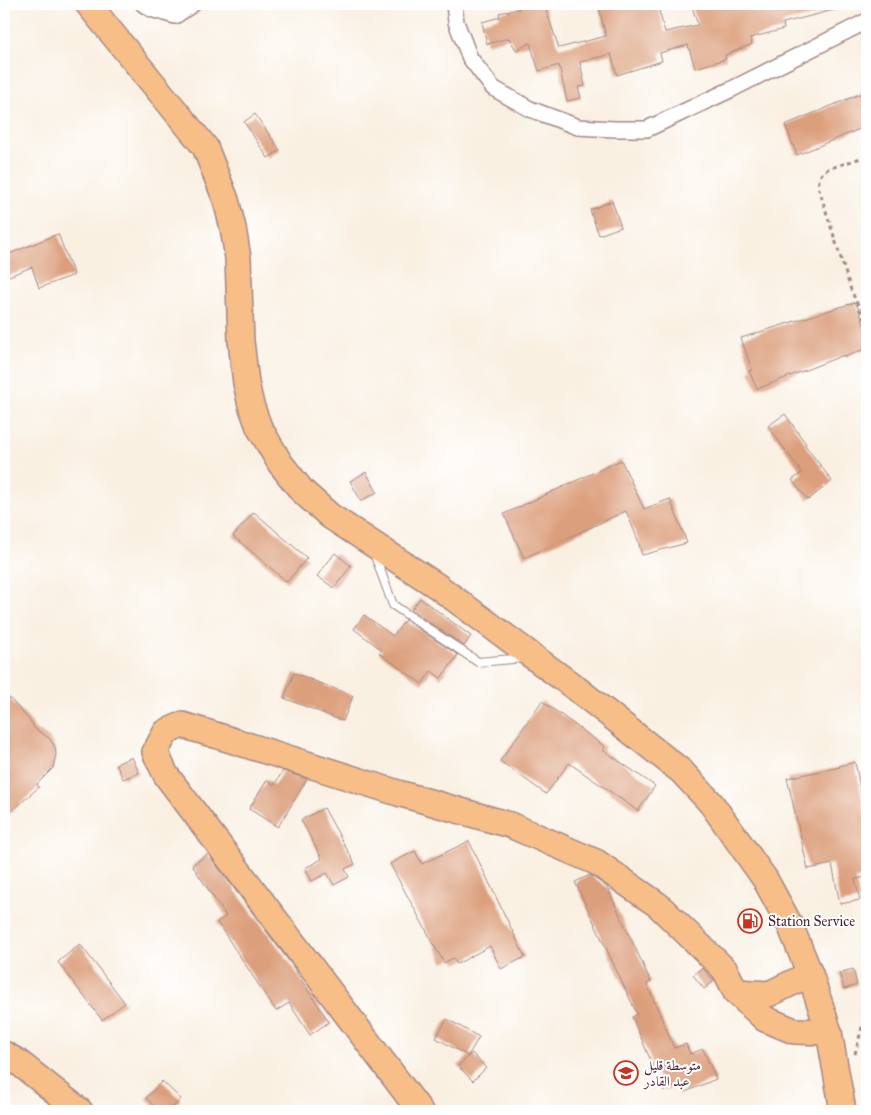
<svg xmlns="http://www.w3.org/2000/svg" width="871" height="1115" font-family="'IM FELL Great Primer',Amiri,serif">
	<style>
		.building { fill: #dc9f7c }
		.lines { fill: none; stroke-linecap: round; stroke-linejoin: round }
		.service-casing { stroke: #a28886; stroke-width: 10 }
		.minor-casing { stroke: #a28886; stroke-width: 18 }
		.primary-casing { stroke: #a28886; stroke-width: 28 }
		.path { stroke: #a28886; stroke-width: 3; stroke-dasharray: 4 4; stroke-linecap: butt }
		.service { stroke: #fff; stroke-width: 8 }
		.minor { stroke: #fff; stroke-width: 15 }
		.primary { stroke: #f7be88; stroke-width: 25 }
		.labels { text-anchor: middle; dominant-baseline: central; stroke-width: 4; stroke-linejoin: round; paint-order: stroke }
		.poi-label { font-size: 14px; fill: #4a1f2b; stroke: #fff; text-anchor: start }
	</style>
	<rect width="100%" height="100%" fill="#fff"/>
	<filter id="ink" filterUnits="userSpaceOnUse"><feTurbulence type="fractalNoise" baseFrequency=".02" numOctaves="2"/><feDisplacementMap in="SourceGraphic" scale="10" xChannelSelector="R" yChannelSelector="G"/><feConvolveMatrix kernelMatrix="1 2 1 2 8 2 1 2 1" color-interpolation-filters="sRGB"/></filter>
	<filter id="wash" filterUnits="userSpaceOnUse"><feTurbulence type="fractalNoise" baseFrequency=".0096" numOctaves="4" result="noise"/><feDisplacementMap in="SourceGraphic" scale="20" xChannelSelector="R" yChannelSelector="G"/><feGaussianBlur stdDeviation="1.12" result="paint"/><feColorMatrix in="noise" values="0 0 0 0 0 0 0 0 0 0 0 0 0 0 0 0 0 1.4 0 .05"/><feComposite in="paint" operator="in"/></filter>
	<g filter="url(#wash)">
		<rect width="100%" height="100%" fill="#f9f0e2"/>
		<g id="blocks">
			<g class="building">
				<polygon points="527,4 544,4 559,48 606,36 598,4 657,4 665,32 698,25 691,4 837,4 838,9 783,23 784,29 750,38 752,44 725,55 726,59 695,68 688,45 660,53 662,61 617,75 611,54 580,62 585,86 578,87 581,98 567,101 559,65 539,71 530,43 516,50 509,38 487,44 482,22 500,17 499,13 519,9 518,7"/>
				<polygon points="867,91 867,126 797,155 785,125"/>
				<polygon points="255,114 280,150 268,158 244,122"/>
				<polygon points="612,201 621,227 599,235 590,210"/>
				<polygon points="58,234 74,275 39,288 32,267 4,278 4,256"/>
				<polygon points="856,302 867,333 867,348 845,357 844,355 757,389 749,371 752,370 741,338"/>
				<polygon points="785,414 806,444 805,445 832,481 808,500 792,480 802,473 768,426"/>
				<polygon points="621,460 644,509 670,499 687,543 642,555 638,540 626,511 524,558 504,514"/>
				<polygon points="366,472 377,492 361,501 350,481"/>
				<polygon points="254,512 307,558 287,582 233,536"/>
				<polygon points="335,553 351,566 334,588 317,576"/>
				<polygon points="420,598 471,636 464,646 411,610"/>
				<polygon points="364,615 393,636 405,620 458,655 441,678 431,671 422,684 379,653 382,650 354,629"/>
				<polygon points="294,673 353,696 343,721 284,698"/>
				<polygon points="4,692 32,723 34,728 49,738 55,747 56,754 53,768 37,784 39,787 11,812 4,804"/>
				<polygon points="542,701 605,747 603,750 655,786 638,811 569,763 546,794 500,761"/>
				<polygon points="132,757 139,773 123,779 116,764"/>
				<polygon points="855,762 867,824 867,877 855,879 860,900 840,904 832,864 808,869 787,778 840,767 839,766"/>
				<polygon points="283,771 307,779 278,827 249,809 267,780 274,785"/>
				<polygon points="324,808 355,864 345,869 349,877 334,885 327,873 312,881 305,868 322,859 301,820"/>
				<polygon points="469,841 525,957 501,969 490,946 457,964 453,958 444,963 390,864 415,851 422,864"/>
				<polygon points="208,854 291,964 329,1022 310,1035 289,1003 276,1011 217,922 226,916 192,865"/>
				<polygon points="590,875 607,887 651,982 647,984 674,1048 686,1044 690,1054 703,1049 716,1079 685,1092 682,1083 664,1091 632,1017 637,1014 575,882"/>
				<polygon points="80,944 125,1003 102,1020 58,962"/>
				<polygon points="702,968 714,981 704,989 693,975"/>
				<polygon points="853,969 857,985 844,989 839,973"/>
				<polygon points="447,1019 479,1037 468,1056 436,1038"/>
				<polygon points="472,1053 486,1068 473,1081 458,1066"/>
				<polygon points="162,1081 181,1099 169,1111 159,1111 146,1098"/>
			</g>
		</g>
	</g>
	<g filter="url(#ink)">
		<use href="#blocks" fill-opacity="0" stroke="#a28886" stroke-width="1"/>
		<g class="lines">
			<g class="service-casing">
				<polyline id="service" points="374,553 393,605 478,662 524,658"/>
			</g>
			<g class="minor-casing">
				<g id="minor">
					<polyline points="143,4 151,9 175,16 193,4"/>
					<polyline points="454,4 456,22 470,58 493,88 530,109 578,127 614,129 647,129 732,89 867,21"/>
				</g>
			</g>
			<g class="primary-casing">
				<g id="primary">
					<polyline points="88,4 205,147 226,200 233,228 238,258 241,341 246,383 251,405 259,427 280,463 302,491 330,516 437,586 577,689 681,771 711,803 765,879 790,925 810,974 829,1032 843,1111"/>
					<polyline points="736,992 765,1019 794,1031 829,1032"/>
					<polyline points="4,1054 18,1062 80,1111"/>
					<polyline points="420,1111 166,775 155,752 166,732 182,725 212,734 398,793 510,825 596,862 658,905 725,970 736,992 769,994 810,974"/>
				</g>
			</g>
			<g class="path">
				<polyline points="867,156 825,170 820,176 818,186 851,290 867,325"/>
				<polyline points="855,1054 867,1008"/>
			</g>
			<use href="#service" class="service"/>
			<use href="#minor" class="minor"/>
			<use href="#primary" class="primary"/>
		</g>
	</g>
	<defs>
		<g id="fuel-ring" transform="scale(1.25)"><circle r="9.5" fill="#fff" stroke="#c8321e" stroke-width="1.5"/><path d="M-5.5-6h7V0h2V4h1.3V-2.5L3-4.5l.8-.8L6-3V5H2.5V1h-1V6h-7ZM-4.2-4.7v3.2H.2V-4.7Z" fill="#c8321e"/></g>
		<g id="school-ring" transform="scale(1.25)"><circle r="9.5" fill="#fff" stroke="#c8321e" stroke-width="1.5"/><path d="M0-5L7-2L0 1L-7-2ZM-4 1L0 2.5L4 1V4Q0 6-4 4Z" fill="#c8321e"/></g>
	</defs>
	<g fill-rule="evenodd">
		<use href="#fuel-ring" x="750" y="921"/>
		<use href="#school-ring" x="626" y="1073"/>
	</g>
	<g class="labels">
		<g class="poi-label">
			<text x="768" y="921">Station Service</text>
			<text x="644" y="1065">متوسطة قليل<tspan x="644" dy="16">عبد القادر</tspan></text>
		</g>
	</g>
	<rect width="871" height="1115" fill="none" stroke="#fff" stroke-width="20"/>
</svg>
